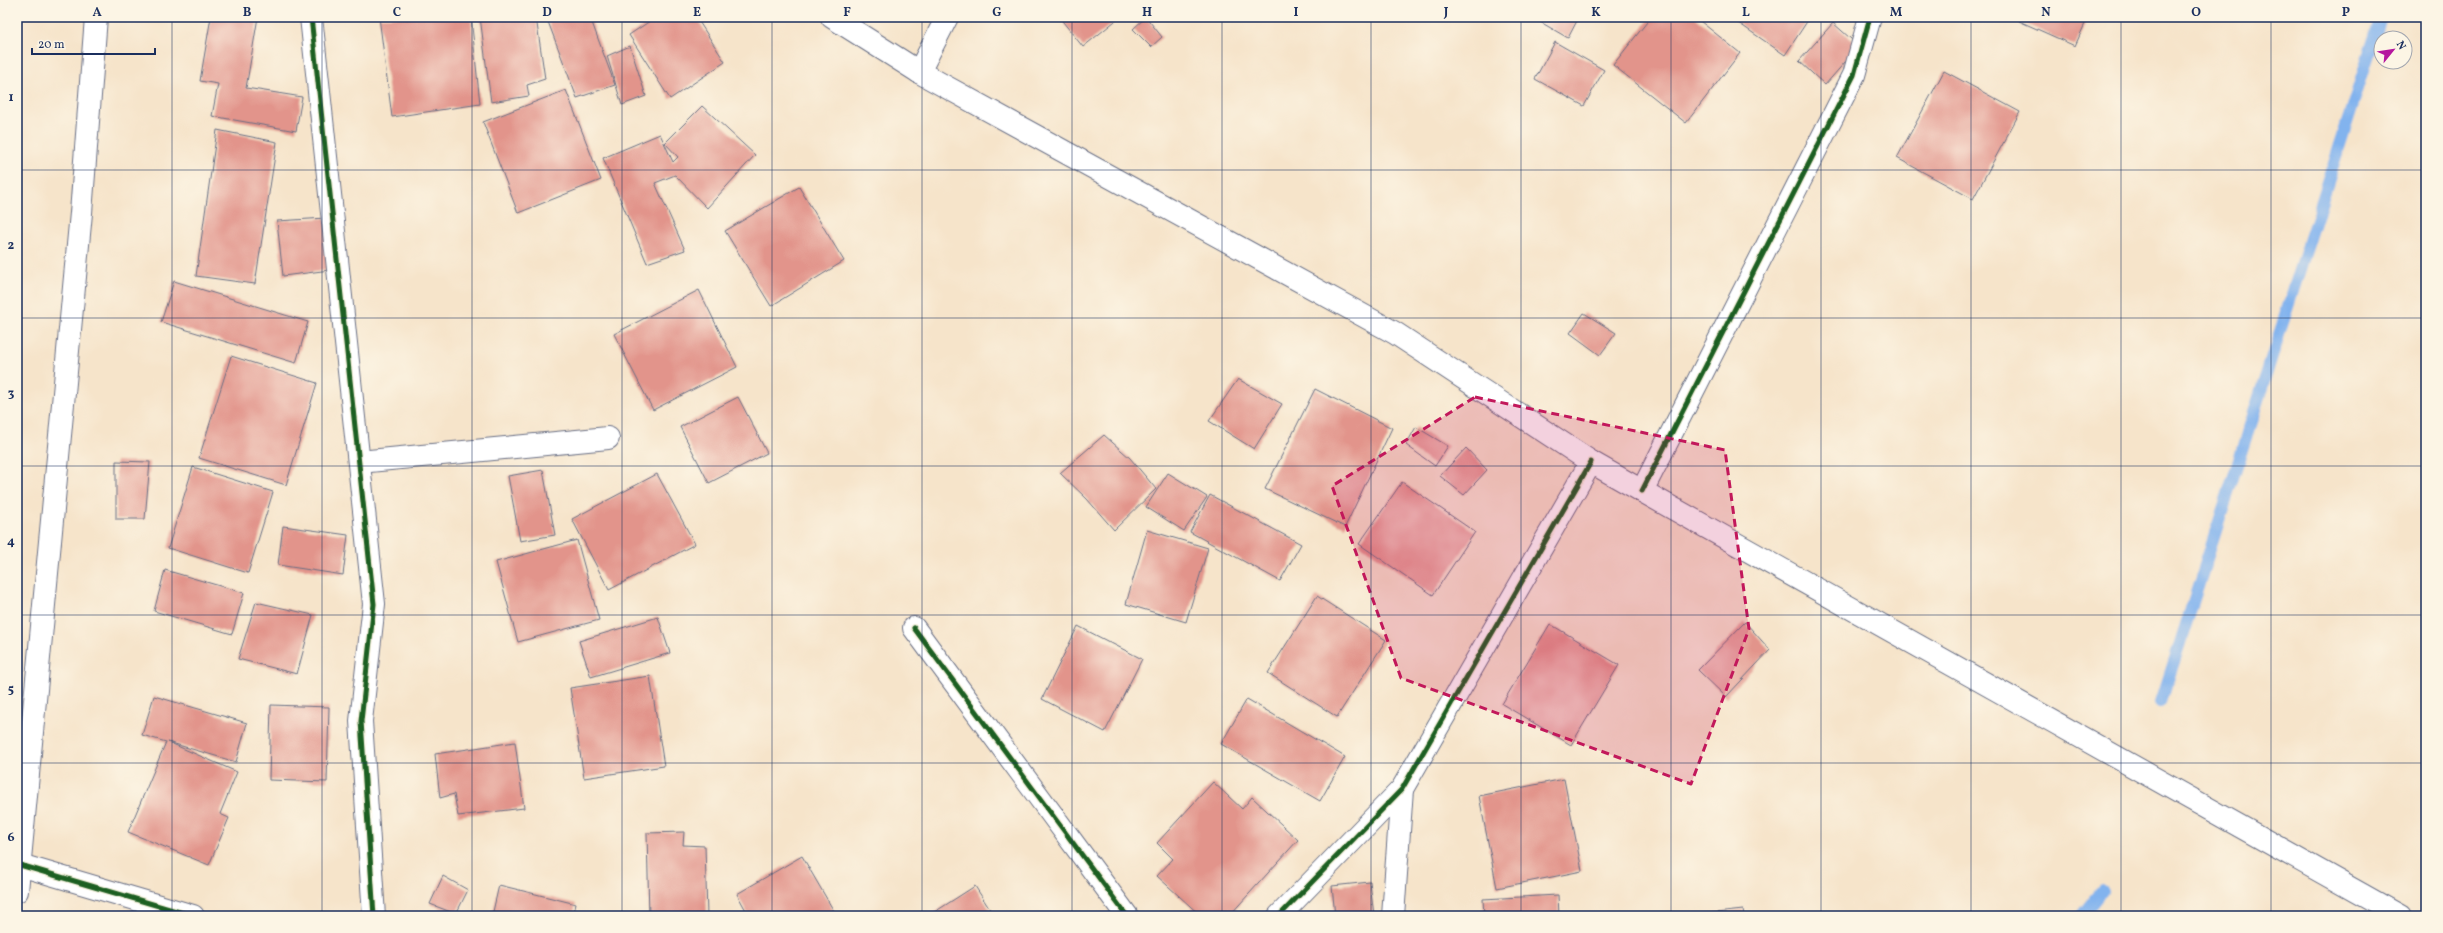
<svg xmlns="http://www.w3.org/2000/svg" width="2443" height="933" font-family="Vollkorn,serif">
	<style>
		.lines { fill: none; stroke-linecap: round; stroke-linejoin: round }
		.stream { stroke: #82b3ee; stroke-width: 12 }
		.building { fill: #e2948b }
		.street-casing { stroke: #686e84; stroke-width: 24 }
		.primary-casing { stroke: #686e84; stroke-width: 24 }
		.highway-casing { stroke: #686e84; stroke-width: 24 }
		.street { stroke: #fff; stroke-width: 22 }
		.primary { stroke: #fff; stroke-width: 22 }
		.highway { stroke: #fff; stroke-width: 22 }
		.cycleway-casing { stroke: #fcf5e5; stroke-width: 8 }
		.cycleway { stroke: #1b5e20; stroke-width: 5 }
		.marked { fill: #c2185b; fill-opacity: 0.2; stroke: #c2185b; stroke-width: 3; stroke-dasharray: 8 5; stroke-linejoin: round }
		.grid { fill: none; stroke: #1b2f5e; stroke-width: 1; stroke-opacity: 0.55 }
		.neatline { fill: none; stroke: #1b2f5e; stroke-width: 1.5 }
		.grid-label { font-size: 13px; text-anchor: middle; font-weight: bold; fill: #1b2f5e }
	</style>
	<rect width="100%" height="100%" fill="#fcf5e5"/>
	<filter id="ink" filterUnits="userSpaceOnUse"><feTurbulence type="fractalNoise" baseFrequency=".025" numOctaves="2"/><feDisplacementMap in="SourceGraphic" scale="8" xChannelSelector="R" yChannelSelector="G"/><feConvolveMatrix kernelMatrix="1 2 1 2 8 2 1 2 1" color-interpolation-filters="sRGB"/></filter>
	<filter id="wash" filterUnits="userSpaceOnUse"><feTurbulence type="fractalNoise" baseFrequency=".012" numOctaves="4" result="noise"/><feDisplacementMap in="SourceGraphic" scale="16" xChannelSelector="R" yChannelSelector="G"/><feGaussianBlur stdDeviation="0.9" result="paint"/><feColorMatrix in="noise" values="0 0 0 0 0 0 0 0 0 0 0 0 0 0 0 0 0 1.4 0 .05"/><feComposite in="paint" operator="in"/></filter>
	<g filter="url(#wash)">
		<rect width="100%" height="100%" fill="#f6e4ca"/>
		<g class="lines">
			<g class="stream">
				<polyline points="2161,702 2381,17"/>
				<polyline points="2082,916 2102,891"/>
			</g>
		</g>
		<g id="blocks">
			<g class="building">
				<polygon points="211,17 258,17 246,88 302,97 296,131 212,116 218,84 200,81"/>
				<polygon points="379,17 471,17 480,104 392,117"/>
				<polygon points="480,17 536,17 545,79 527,85 529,96 491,102"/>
				<polygon points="553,17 590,17 615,85 577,98 547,19"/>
				<polygon points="656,17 696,17 725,62 670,99 629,35"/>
				<polygon points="1059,17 1120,17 1083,47"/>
				<polygon points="1146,17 1162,37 1151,47 1133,29"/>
				<polygon points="1538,17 1579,17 1568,38 1537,20"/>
				<polygon points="1651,17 1695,17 1740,53 1686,123 1613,65"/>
				<polygon points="1736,17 1810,17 1785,55 1734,20"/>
				<polygon points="2020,17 2088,17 2075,46 2019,21"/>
				<polygon points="1833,23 1859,46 1825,85 1799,61"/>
				<polygon points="1555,42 1604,70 1584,106 1535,79"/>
				<polygon points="630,46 646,96 622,105 607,56"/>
				<polygon points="1944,71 2020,112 1973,199 1897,158"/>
				<polygon points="566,90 601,180 518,213 483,122"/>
				<polygon points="702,106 755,155 707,208 675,175 655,183 685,250 647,263 603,158 660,134 673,162 678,157 665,143"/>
				<polygon points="217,130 277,142 255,284 196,276"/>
				<polygon points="799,187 844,261 771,306 725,231"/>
				<polygon points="326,218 330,270 283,276 277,221"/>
				<polygon points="174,281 308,322 296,363 161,322"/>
				<polygon points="699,290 737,367 653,410 614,334"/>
				<polygon points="1584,313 1616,333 1600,355 1570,333"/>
				<polygon points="231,356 317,383 286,485 199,458"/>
				<polygon points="1238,379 1282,404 1254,449 1209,421"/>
				<polygon points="1315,389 1392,428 1345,527 1265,489"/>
				<polygon points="738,397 767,453 709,483 680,427"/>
				<polygon points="1416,427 1448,446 1435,466 1406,445"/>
				<polygon points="1104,435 1130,458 1156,489 1114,530 1087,499 1060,473"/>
				<polygon points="1466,448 1487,470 1464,495 1440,476"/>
				<polygon points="116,461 150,462 145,519 116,519"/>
				<polygon points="193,467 273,492 248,573 168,548"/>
				<polygon points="543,470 555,535 520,541 508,476"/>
				<polygon points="1168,473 1207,497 1184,531 1146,507"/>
				<polygon points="657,474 695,544 609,590 572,519"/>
				<polygon points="1402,482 1475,532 1433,595 1359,544"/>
				<polygon points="1210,495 1301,544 1280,581 1190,532"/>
				<polygon points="283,526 348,535 343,575 278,565"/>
				<polygon points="1147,530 1208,548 1186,622 1126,604"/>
				<polygon points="577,540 599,620 518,642 496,562"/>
				<polygon points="165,570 244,593 232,634 154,611"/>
				<polygon points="1317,596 1386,640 1337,717 1268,673"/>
				<polygon points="256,602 313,615 297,674 238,659"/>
				<polygon points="658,617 670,653 591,677 579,641"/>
				<polygon points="1745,622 1770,650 1726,697 1698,670"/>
				<polygon points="1550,624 1619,665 1571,745 1502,704"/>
				<polygon points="1078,626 1142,659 1105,732 1042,699"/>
				<polygon points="650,676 664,766 584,778 570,688"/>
				<polygon points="154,696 247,723 236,762 168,742 237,772 220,814 229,818 209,865 128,832 166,742 142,735"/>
				<polygon points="1247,699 1345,757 1320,801 1221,744"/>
				<polygon points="271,705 329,707 327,782 269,780"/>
				<polygon points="515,742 524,808 458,816 454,794 440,798 435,754"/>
				<polygon points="1564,779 1582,871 1497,888 1479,796"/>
				<polygon points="1213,782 1242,809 1252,797 1298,840 1229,916 1201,916 1157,876 1173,859 1157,843"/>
				<polygon points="684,832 683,845 705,846 707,916 649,916 647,833"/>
				<polygon points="802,856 835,913 830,916 749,916 737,894"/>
				<polygon points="443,876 468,890 456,914 430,904"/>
				<polygon points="1370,882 1374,916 1335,916 1332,886"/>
				<polygon points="499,885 576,904 573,916 492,916"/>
				<polygon points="975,886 994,916 930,916 930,915"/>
				<polygon points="1558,895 1559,916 1484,916 1483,899"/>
				<polygon points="1743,910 1744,916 1697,916 1697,915"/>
			</g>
		</g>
	</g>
	<g filter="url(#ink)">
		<use href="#blocks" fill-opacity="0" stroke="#686e84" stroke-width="1"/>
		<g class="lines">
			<g class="street-casing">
				<g id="street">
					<polyline points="311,17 374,604 361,721 374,916"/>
					<polyline points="919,72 947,17"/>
					<polyline points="359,462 608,438"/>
					<polyline points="1642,491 1854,75 1870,17"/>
					<polyline points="914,628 1127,916"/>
					<polyline points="20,865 193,916"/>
					<polyline points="1279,916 1402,789 1591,462"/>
					<polyline points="1393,916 1402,789"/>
				</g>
			</g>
			<g class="primary-casing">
				<polyline id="primary" points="832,17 919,72 1395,333 1591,462 1642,491 2400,916"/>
			</g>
			<g class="highway-casing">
				<polyline id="highway" points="17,891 81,213 96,17"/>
			</g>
			<use href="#street" class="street"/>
			<use href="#primary" class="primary"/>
			<use href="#highway" class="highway"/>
			<g class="cycleway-casing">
				<g id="cycleway">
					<polyline points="311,17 374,604 361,721 374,916"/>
					<polyline points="1642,491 1854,75 1870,17"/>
					<polyline points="914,628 1127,916"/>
					<polyline points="20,865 193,916"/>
					<polyline points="1279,916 1402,789 1591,462"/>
				</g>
			</g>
			<use href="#cycleway" class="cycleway"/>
		</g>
	</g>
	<path class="marked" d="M1475 397 1725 450 1749 629 1691 784 1401 678 1332 486Z"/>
	<path class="grid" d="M172 17V916M322 17V916M472 17V916M622 17V916M772 17V916M922 17V916M1072 17V916M1222 17V916M1371 17V916M1521 17V916M1671 17V916M1821 17V916M1971 17V916M2121 17V916M2271 17V916M17 170H2426M17 318H2426M17 466H2426M17 615H2426M17 763H2426"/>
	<rect width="2443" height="933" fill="none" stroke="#fcf5e5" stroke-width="44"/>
	<g transform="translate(2393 50) rotate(60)"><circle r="19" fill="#fcf5e5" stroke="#a2a6af"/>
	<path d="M0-3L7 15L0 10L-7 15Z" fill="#b5179e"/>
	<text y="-6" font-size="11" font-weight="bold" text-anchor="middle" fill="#1b2f5e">N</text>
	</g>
	<path d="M32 48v6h123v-6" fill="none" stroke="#1b2f5e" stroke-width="2"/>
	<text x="38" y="48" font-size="12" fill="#1b2f5e" stroke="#fcf5e5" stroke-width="3" paint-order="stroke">20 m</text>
	<rect x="22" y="22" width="2399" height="889" class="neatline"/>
	<g class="grid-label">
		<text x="97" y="16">A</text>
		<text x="247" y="16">B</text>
		<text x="397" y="16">C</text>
		<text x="547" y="16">D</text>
		<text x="697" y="16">E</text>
		<text x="847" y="16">F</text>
		<text x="997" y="16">G</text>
		<text x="1147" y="16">H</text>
		<text x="1296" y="16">I</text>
		<text x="1446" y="16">J</text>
		<text x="1596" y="16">K</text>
		<text x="1746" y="16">L</text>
		<text x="1896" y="16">M</text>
		<text x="2046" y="16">N</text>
		<text x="2196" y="16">O</text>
		<text x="2346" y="16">P</text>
		<text x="11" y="101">1</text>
		<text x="11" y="249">2</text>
		<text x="11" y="397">3</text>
		<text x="11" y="545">4</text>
		<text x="11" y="693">5</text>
		<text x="11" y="841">6</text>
	</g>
</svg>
